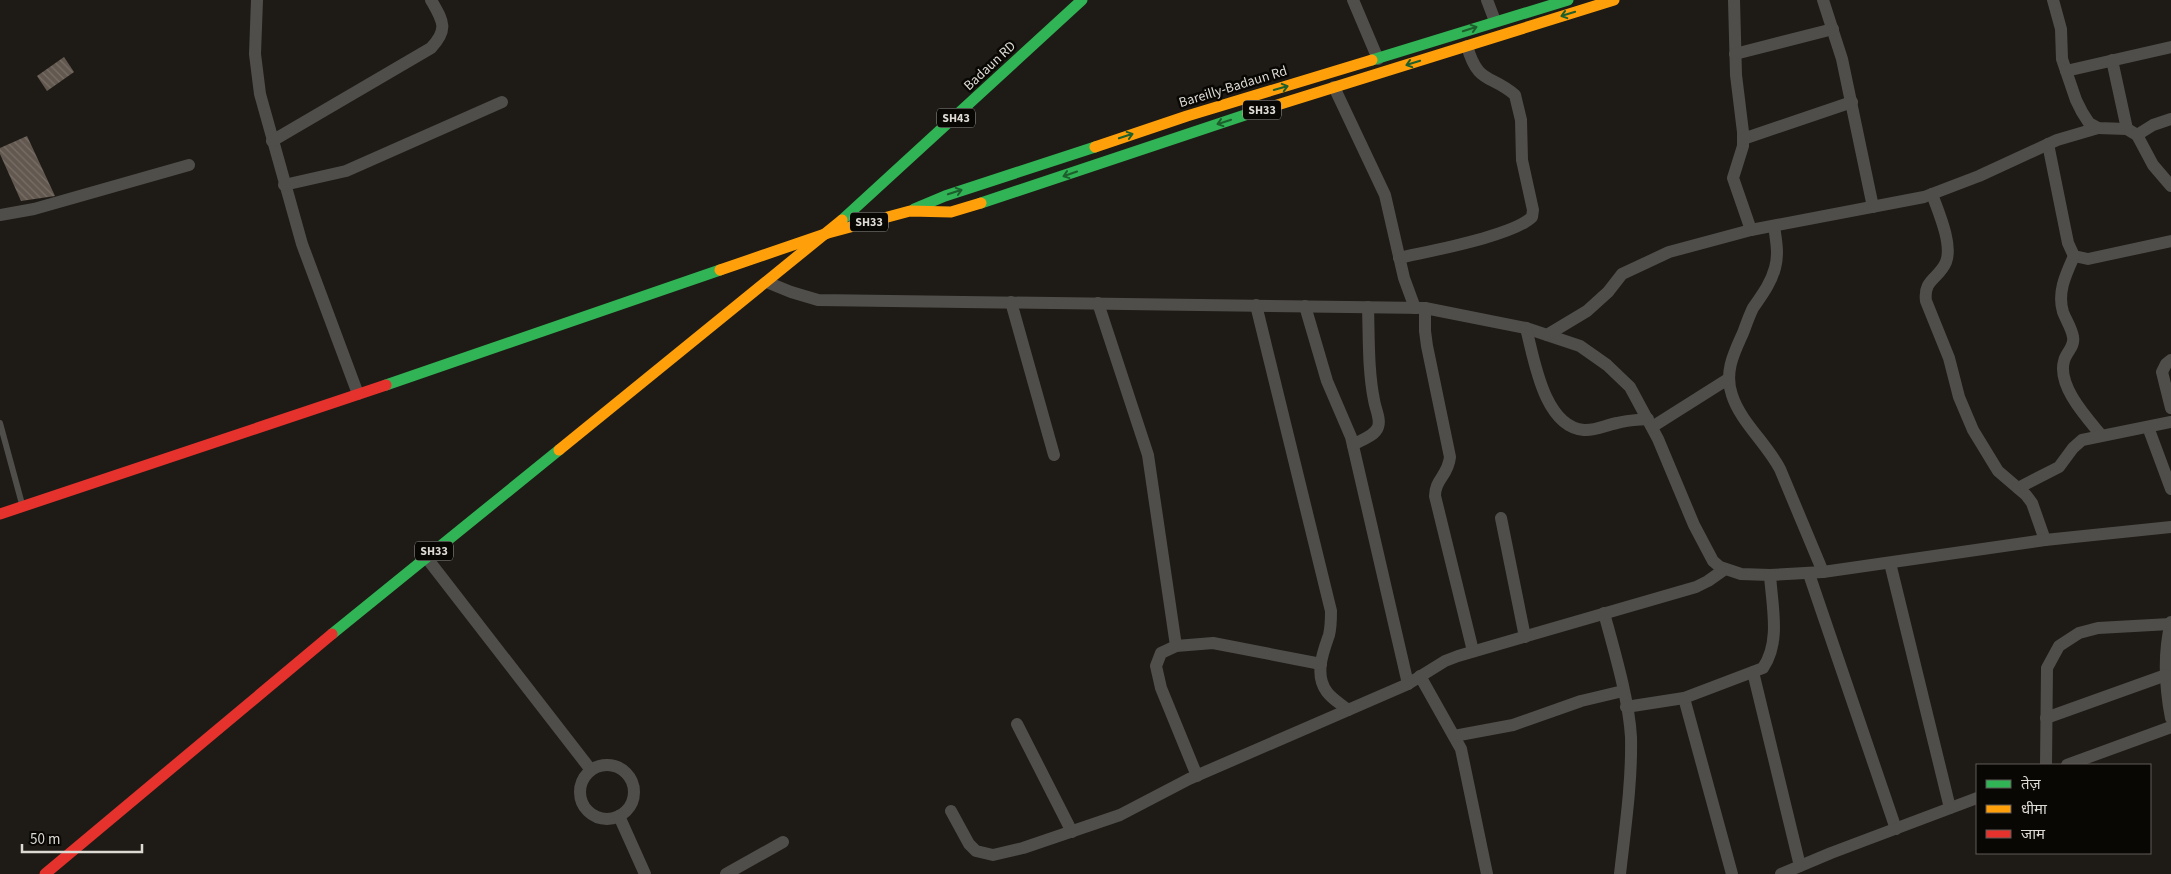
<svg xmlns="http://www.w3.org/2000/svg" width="2171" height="874" font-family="'Source Sans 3','Noto Sans Devanagari',sans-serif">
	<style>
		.building { fill: url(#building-back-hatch) }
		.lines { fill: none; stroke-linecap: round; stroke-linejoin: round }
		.lane { stroke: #504e4a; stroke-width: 6 }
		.street { stroke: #504e4a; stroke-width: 12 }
		.fast { stroke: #30b455; stroke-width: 11 }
		.slow { stroke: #ff9f0a; stroke-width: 11 }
		.jam { stroke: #e5322d; stroke-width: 11 }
		.oneway { stroke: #1c5e2c }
		.labels { text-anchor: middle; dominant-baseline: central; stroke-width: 5; stroke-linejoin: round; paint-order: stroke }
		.shield { fill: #090704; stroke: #9d9b96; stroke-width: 1 }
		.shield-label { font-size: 12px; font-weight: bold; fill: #dddad4 }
		.street-label { font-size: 14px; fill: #dddad4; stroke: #090704 }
	</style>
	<defs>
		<pattern id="building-back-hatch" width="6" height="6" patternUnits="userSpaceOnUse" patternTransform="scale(1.25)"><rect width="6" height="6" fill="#625850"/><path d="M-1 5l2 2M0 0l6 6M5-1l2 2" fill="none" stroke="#786f68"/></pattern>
	</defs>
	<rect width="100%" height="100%" fill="#1e1b16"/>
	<g class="building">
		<polygon points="64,57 74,72 47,91 37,76"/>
		<polygon points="27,136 55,196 21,201 0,154 0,148"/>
	</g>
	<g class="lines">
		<polyline class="lane" points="0,423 22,504"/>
		<g class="street">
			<polyline points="257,0 255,54 260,94 302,244 358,394"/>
			<polyline points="1353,0 1378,59"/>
			<polyline points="1487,0 1495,21"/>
			<polyline points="1734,0 1736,75 1743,132 1743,146 1733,178 1751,230"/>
			<polyline points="1823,0 1842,59 1873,207"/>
			<polyline points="2053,0 2061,29 2062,59 2076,100 2082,112 2089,123 2098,128 2127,129 2137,135 2153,165 2171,186"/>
			<polyline points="1735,54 1833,29"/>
			<polyline points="2112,60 2127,129"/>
			<polyline points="2066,71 2171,47"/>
			<polyline points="1334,87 1385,195 1404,278 1415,308"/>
			<polyline points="2137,135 2153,125 2171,119"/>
			<polyline points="1743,139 1852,102"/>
			<path d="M272 141 431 48C449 29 443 21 431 0"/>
			<polyline points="2048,144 2068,243 2074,256 2088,259 2171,241"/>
			<polyline points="284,185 346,171 502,102"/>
			<path d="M1932 194C1938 211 1953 244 1946 262 1939 279 1923 279 1926 301L1949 358 1959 397 1973 430 1998 471 2026 495 2032 503 2045 540"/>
			<polyline points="0,215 34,209 189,165"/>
			<path d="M1774 226C1776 240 1779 254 1775 268 1771 283 1762 295 1753 308 1749 316 1746 325 1743 333 1734 353 1724 372 1732 395 1740 421 1767 444 1780 469L1823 572"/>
			<path d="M2074 256C2066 274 2057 292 2063 312 2066 320 2072 329 2073 337 2075 347 2066 352 2064 361 2057 386 2087 418 2101 435"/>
			<path d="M1399 258C1429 251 1513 236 1532 217L1533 210 1522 160 1521 120 1515 95C1491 74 1478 85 1467 46"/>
			<polyline points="769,283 791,292 818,300 1425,308 1526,328 1580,346 1607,365 1630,387 1658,439 1694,525 1713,561 1720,567 1741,574 1770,575 1823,572 2045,540 2171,527"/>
			<polyline points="1011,302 1054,455"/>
			<polyline points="1098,303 1148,455 1176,646"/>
			<path d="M1256 305 1331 611C1331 619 1331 627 1329 635 1323 652 1314 675 1327 692 1332 699 1341 704 1348 710"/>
			<polyline points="1305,306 1327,381 1351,437 1408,684"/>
			<path d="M1425 308V331L1427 346 1450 457C1448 476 1435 479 1435 496L1473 651"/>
			<path d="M1526 328C1534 359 1544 427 1584 430 1595 431 1606 425 1617 423 1628 420 1638 420 1648 419"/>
			<polyline points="1547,335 1587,311 1608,292 1622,274 1669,252 1751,230 1924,197 1979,176 2057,140 2098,128"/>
			<polyline points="2171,360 2166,364 2162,372 2171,408"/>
			<polyline points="1652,427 1728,379"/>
			<polyline points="2148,427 2171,489"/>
			<path d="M1353 445C1361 440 1375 436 1378 427 1381 419 1375 408 1374 400 1368 370 1369 338 1368 307"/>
			<polyline points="2018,488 2059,467 2073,448 2082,440 2171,422"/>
			<polyline points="1501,518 1525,637"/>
			<polyline points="426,557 591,770"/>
			<polyline points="1890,563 1950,808"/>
			<polyline points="1809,574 1896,829"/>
			<path d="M1604 613C1614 650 1629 700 1631 737 1632 783 1625 829 1620 874"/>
			<path d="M2171 622C2163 654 2165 687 2171 718"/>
			<polyline points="1753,672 1800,866"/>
			<polyline points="1420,676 1461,749 1487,874"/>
			<polyline points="1684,698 1732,874"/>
			<path d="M1626 707 1684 698 1763 668C1781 642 1772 606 1770 575"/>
			<polyline points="2046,718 2166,675"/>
			<polyline points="1017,724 1072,832"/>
			<polyline points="1454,736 1513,725 1581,701 1623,691"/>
			<circle cx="607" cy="792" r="27"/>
			<polyline points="2046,765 2047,668 2059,646 2079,633 2098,628 2170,624"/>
			<polyline points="2067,765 2171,727"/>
			<polyline points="1197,776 1161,688 1156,666 1161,653 1176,646 1213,643 1321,664"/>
			<polyline points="951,811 969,844 976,851 993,855 1023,848 1120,815 1189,779 1408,684 1445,661 1458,656 1696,587 1708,581 1725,569"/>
			<polyline points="619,816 645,874"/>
			<polyline points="726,874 783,842"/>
			<polyline points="1781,874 1831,853 1977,798"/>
		</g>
		<g class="fast">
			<polyline points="1372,60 1568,0"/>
			<polyline points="981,203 1248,114"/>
			<polyline points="914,209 945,196 1095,147"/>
			<polyline points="842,220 1082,0"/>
			<polyline points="386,385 720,270"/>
			<polyline points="332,634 559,450"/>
		</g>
		<g class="slow">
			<polyline points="1248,114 1614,0"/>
			<polyline points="1095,147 1187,116 1372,60"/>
			<polyline points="720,270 828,233 910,211 951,212 981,203"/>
			<polyline points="559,450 842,220"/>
		</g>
		<g class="jam">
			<polyline points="0,514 386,385"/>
			<polyline points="45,874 332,634"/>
		</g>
	</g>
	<defs><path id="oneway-shaft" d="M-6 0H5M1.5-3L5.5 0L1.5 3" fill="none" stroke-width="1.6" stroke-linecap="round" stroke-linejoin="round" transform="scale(1.25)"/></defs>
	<g class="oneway">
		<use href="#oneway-shaft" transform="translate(1568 14) rotate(163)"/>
		<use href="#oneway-shaft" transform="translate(1470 29) rotate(-18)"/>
		<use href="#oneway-shaft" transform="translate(1413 63) rotate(163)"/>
		<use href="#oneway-shaft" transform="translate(1281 88) rotate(-16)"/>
		<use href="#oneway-shaft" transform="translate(1224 122) rotate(162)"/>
		<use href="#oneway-shaft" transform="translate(1126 136) rotate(-18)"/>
		<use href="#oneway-shaft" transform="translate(1070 174) rotate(161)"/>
		<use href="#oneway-shaft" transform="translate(955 192) rotate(-18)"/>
	</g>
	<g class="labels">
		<g class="shield">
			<rect x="1243" y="100.5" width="38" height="19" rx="4"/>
			<rect x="937" y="108.5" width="38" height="19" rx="4"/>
			<rect x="850" y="212.5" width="38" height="19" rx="4"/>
			<rect x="415" y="541.5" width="38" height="19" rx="4"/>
		</g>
		<g class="shield-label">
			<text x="1262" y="110">SH33</text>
			<text x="956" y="118">SH43</text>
			<text x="869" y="222">SH33</text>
			<text x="434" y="551">SH33</text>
		</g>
		<g class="street-label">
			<text transform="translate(990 66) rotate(-43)">Badaun RD</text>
			<text transform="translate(1233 87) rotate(-17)">Bareilly-Badaun Rd</text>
		</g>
	</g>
	<rect x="1976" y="764" width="175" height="90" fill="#090704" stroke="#5e5b57"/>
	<rect x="1986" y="780" width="25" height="8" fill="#30b455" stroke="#5e5b57"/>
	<text x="2021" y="789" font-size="15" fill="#dddad4">तेज़</text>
	<rect x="1986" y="805" width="25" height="8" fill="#ff9f0a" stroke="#5e5b57"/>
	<text x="2021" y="814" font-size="15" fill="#dddad4">धीमा</text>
	<rect x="1986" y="830" width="25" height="8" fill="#e5322d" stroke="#5e5b57"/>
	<text x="2021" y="839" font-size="15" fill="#dddad4">जाम</text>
	<path d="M22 844v8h120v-8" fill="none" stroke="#dddad4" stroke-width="2.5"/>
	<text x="30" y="844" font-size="15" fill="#dddad4" stroke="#090704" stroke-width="4" paint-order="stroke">50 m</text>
</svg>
